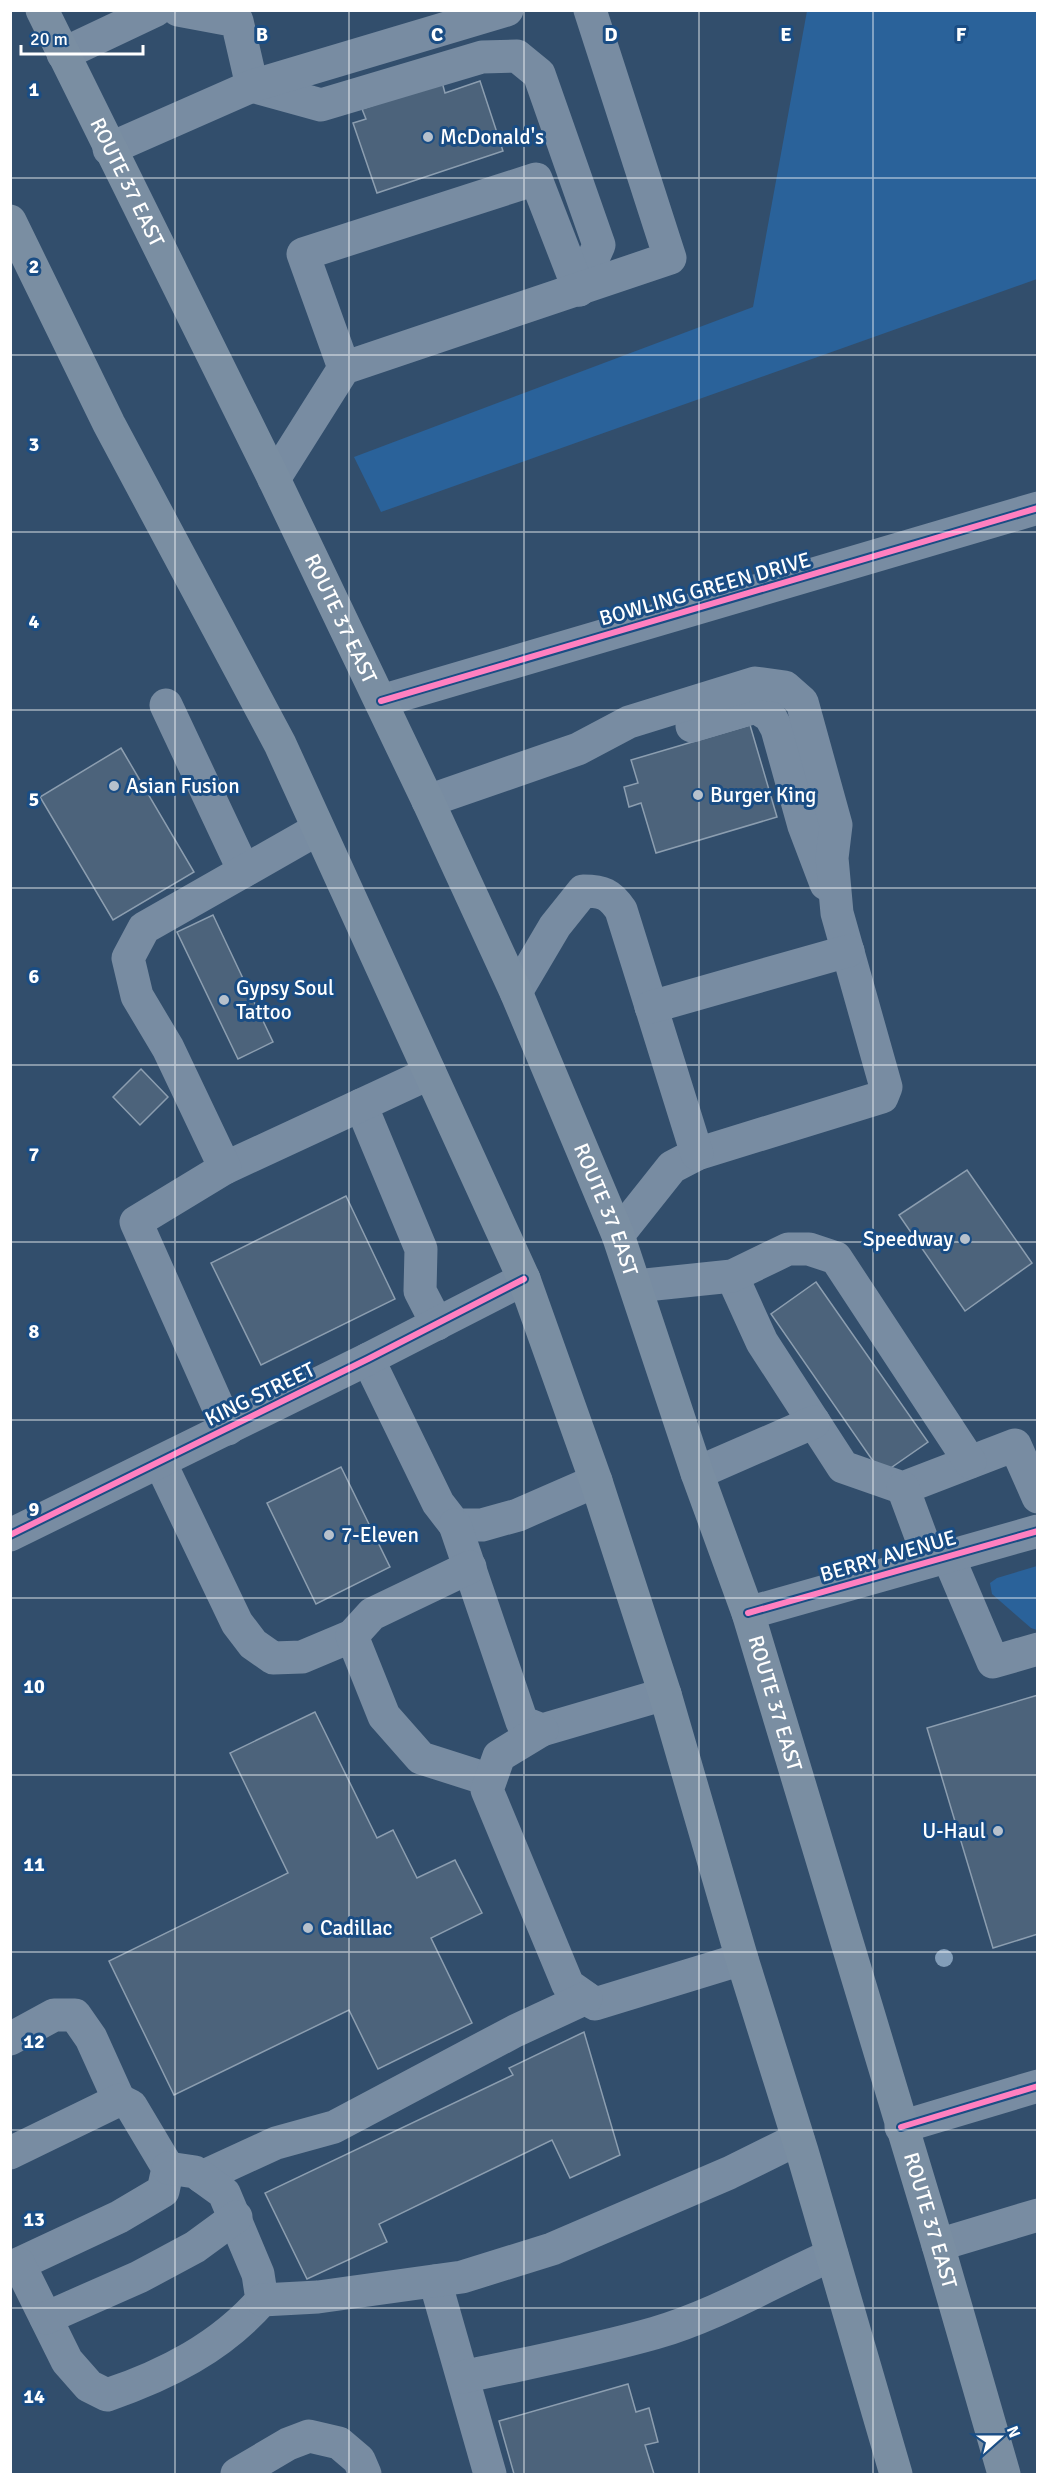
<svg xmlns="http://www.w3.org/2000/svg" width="1048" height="2485" font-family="Signika,sans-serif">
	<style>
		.green { fill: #2a629a }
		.building { fill: #4c637b; stroke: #8c9eb0; stroke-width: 1.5 }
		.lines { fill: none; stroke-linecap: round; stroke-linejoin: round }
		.minor { stroke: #788ca2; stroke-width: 33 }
		.highway { stroke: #7a8ea2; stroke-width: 33 }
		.cycleway-casing { stroke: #1a4d84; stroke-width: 10 }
		.cycleway { stroke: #ff80c0; stroke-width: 6 }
		.tree { fill: #839eb9 }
		.grid { fill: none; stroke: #fff; stroke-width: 1.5; stroke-opacity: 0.55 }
		.poi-dot { fill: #b7c1cc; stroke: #1a4d84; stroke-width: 2 }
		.labels { text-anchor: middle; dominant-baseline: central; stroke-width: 6; stroke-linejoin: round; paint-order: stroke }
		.poi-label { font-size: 21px; fill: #fff; stroke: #1a4d84; text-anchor: start }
		.street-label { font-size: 21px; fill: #fff; stroke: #1a4d84 }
		.grid-label { font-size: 20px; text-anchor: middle; font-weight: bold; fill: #fff; stroke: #1a4d84; stroke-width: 6; stroke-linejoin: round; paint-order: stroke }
	</style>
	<rect width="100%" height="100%" fill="#324e6c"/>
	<g class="green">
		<polygon points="807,11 1037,11 1037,279 381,512 354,457 753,307"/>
		<polygon points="1037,1566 1038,1630 1037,1630 1031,1628 992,1594 990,1583 997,1578"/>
	</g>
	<g class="building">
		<polygon points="480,81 503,151 377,193 353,123 366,119 362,109 442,82 445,93"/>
		<polygon points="750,725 777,817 656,853 641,803 629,807 624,787 638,783 631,760"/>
		<polygon points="121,748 194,872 113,920 40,797"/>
		<polygon points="213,915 273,1042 238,1059 177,932"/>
		<polygon points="141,1069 168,1097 140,1125 113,1097"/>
		<polygon points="967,1170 1032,1263 965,1311 899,1215"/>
		<polygon points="346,1196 395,1299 261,1365 211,1263"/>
		<polygon points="816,1282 928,1442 882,1474 771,1314"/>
		<polygon points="341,1467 390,1567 316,1604 267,1503"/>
		<polygon points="1038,1695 1038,1934 993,1948 927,1728"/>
		<polygon points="315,1712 377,1838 393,1830 417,1878 455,1860 482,1913 431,1938 472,2023 378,2069 349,2010 174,2095 109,1961 288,1873 230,1753"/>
		<polygon points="584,2032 620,2155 570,2178 552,2140 379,2224 387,2242 307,2279 265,2193 513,2075 509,2068"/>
		<polygon points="628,2384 636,2412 649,2408 658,2442 645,2445 654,2474 514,2474 499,2421"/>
	</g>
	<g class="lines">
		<g class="minor">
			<polyline points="178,10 237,21 252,86"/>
			<polyline points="63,54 156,10"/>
			<polyline points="252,86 321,105 482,57 517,56 539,74 599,245 579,290"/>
			<polyline points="109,149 252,86 507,10"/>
			<polyline points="344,368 303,254 536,179 579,290"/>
			<polyline points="274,479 344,368 670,258 590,10"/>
			<polyline points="381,701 1038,508"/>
			<polyline points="166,705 244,871"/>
			<polyline points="692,726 756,707 770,716 777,729 804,826 826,884"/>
			<polyline points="428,801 578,749 629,722 755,683 785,687 802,702 836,825 832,858 837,913 886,1087 882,1097 697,1154 672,1167 618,1235"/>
			<path d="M516 992 555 926 583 891C603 891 610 894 621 910L697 1154"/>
			<polyline points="651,1007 848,951"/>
			<polyline points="361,1105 421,1249 420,1291 437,1324"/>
			<polyline points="225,1168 430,1073"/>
			<polyline points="732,1276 762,1342 843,1467 903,1488 1015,1445 1038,1497"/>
			<polyline points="636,1286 732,1276 788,1249 809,1249 836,1258 970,1462"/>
			<polyline points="368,1359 438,1503 455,1525 482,1525 518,1515 596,1481"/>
			<polyline points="228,1429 136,1222 225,1168 168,1048 137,996 128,958 144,928 318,829"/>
			<polyline points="160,1462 237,1623 253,1644 273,1658 302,1657 352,1636"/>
			<polyline points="697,1473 814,1422"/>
			<polyline points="903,1488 930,1561"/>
			<polyline points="455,1525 522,1722 542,1730 665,1694"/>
			<polyline points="10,1535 368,1359 524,1279"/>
			<polyline points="948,1556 993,1662 1038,1649"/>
			<polyline points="470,1567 372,1614 352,1636 384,1716 421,1758 490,1780"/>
			<polyline points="748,1613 1038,1531"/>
			<polyline points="542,1730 499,1756 487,1790 568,1985 595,2004 742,1959"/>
			<polyline points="10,2039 54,2015 75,2015 91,2038 119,2100"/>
			<polyline points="901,2127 1038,2086"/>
			<polyline points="10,2153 119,2100 131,2106 168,2168 163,2191 119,2217 10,2268"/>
			<polyline points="202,2177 276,2143 334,2127 515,2031 586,1998"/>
			<polyline points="938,2245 1038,2215"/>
			<path d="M19 2264 67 2361 89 2386 107 2395C166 2375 221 2347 262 2300L258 2274 224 2193 195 2172 168 2168"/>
			<polyline points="435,2281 490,2474"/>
			<polyline points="262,2300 318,2297 462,2277 552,2249 729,2173 798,2139"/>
			<polyline points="46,2318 139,2277 195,2247 236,2217"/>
			<path d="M463 2377C527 2363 592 2351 655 2333 717 2315 773 2281 832 2255"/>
			<polyline points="237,2474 288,2444 309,2436 339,2443 359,2460 365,2474"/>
		</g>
		<g class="highway">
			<path id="s1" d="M42 10 274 479 428 801 516 992 618 1235 697 1473 748 1613 938 2245 1004 2474"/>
			<polyline points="10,221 109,424 280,744 524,1279 596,1481 665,1694 742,1959 802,2151 896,2474"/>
		</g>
		<g class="cycleway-casing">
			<g id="cycleway">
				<polyline points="381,701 1038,508"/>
				<polyline points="10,1535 368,1359 524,1279"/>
				<polyline points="748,1613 1038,1531"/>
				<polyline points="901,2127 1038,2086"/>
			</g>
		</g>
		<use href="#cycleway" class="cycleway"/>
	</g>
	<circle class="tree" cx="944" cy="1958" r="9"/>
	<path class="grid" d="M175 10V2474M349 10V2474M524 10V2474M699 10V2474M873 10V2474M10 178H1038M10 355H1038M10 532H1038M10 710H1038M10 888H1038M10 1065H1038M10 1242H1038M10 1420H1038M10 1598H1038M10 1775H1038M10 1952H1038M10 2130H1038M10 2308H1038"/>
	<g class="poi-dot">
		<circle cx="428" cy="137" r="6"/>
		<circle cx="114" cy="786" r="6"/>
		<circle cx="698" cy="795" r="6"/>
		<circle cx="224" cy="1000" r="6"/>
		<circle cx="965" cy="1239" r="6"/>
		<circle cx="329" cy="1535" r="6"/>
		<circle cx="998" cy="1831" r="6"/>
		<circle cx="308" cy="1928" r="6"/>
	</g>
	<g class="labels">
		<g class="poi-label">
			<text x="440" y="137">McDonald's</text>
			<text x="126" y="786">Asian Fusion</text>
			<text x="710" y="795">Burger King</text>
			<text x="236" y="988">Gypsy Soul<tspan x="236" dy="24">Tattoo</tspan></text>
			<text x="953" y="1239" text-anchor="end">Speedway</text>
			<text x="341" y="1535">7-Eleven</text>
			<text x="986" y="1831" text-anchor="end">U-Haul</text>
			<text x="320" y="1928">Cadillac</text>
		</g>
		<g class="street-label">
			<text stroke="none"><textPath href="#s1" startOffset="192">ROUTE 37 EAST</textPath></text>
			<text transform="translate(705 589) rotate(-16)">BOWLING GREEN DRIVE</text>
			<text stroke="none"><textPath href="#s1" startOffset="678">ROUTE 37 EAST</textPath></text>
			<text stroke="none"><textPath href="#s1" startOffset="1326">ROUTE 37 EAST</textPath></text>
			<text transform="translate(260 1394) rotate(-26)">KING STREET</text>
			<text transform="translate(888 1556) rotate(-16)">BERRY AVENUE</text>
			<text stroke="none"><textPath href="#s1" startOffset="1848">ROUTE 37 EAST</textPath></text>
			<text stroke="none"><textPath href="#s1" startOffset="2388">ROUTE 37 EAST</textPath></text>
		</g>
	</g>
	<g class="grid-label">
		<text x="262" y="41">B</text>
		<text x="437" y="41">C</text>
		<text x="611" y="41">D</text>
		<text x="786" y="41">E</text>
		<text x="961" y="41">F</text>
		<text x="34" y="96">1</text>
		<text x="34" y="273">2</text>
		<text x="34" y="451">3</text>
		<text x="34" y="628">4</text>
		<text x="34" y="806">5</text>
		<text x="34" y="983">6</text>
		<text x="34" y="1161">7</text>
		<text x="34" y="1338">8</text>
		<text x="34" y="1516">9</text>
		<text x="34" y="1693">10</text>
		<text x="34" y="1871">11</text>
		<text x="34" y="2048">12</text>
		<text x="34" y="2226">13</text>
		<text x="34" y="2403">14</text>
	</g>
	<rect width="1048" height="2485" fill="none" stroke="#ffffff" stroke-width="24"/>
	<g transform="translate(1000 2437) rotate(69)" stroke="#1a4d84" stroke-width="4.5" paint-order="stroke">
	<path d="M0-4.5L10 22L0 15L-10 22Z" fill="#ffffff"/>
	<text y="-9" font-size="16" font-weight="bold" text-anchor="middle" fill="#ffffff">N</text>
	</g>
	<path d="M21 45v9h122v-9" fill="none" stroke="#ffffff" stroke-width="3"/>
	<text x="30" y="45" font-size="18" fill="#ffffff" stroke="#1a4d84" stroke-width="4.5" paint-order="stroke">20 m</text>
</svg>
